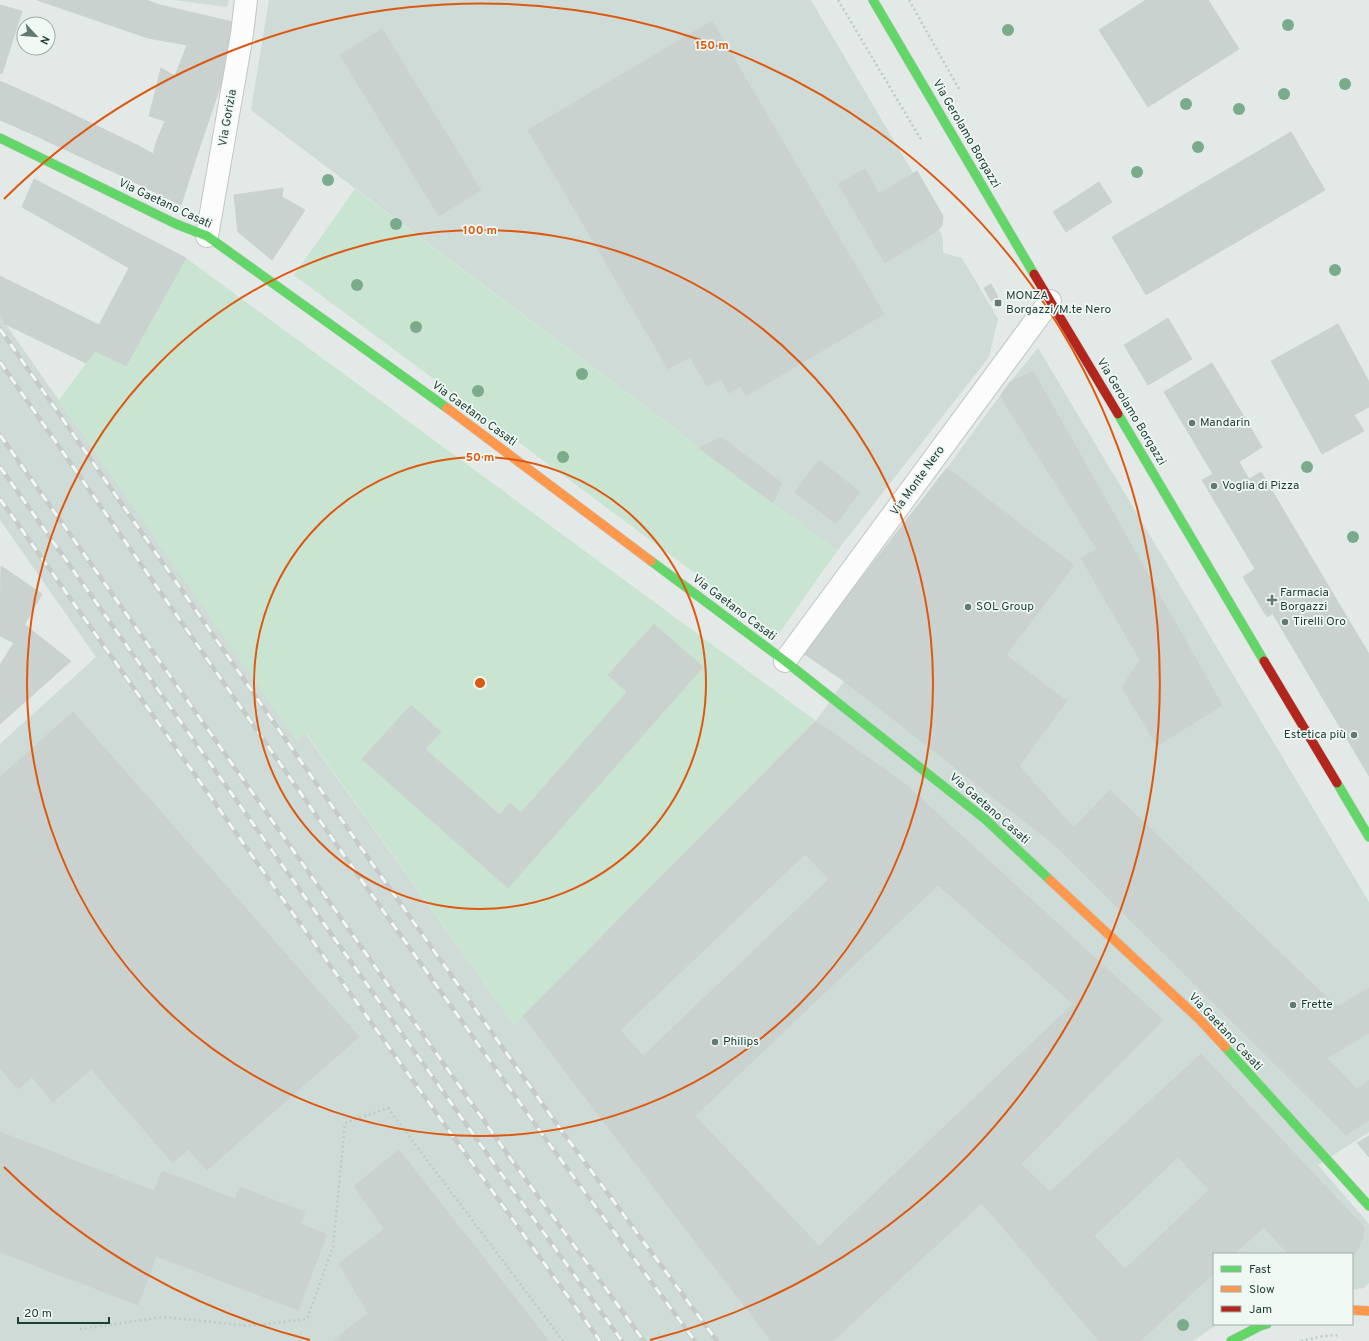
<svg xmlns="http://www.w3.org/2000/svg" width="1369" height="1341" font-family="Overpass,sans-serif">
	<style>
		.built { fill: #cfdbd6 }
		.green { fill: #c9e4d1; fill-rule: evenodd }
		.building { fill: #cad2cf; stroke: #cbd2cf; fill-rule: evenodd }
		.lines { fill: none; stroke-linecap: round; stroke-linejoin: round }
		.street-casing { stroke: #bfc6c3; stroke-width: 24 }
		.fast-casing { stroke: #bdc7c3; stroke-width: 10 }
		.slow-casing { stroke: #bdc7c3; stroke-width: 10 }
		.jam-casing { stroke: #bdc7c3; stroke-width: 10 }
		.path { stroke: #bfcac6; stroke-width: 2.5; stroke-dasharray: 2 3; stroke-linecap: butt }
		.street { stroke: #fbfcfb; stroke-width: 22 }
		.fast { stroke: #63d668; stroke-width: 9 }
		.slow { stroke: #ff974d; stroke-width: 9 }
		.jam { stroke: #b3261e; stroke-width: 9 }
		.rail-casing { stroke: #c6cac9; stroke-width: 4.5 }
		.rail { stroke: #f0f8f4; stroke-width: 3; stroke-dasharray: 9; stroke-linecap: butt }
		.tree { fill: #7aab8b }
		.ring { fill: none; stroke: #de580e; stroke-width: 2 }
		.poi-dot { fill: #637a72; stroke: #f0f8f4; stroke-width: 1.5 }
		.labels { text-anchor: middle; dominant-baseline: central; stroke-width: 3.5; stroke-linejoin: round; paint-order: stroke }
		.street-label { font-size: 12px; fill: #1e3e34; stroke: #f0f8f4 }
		.poi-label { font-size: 12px; fill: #1e3e34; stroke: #f0f8f4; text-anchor: start }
		.centre { fill: #de580e; stroke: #f0f8f4; stroke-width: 2 }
		.ring-label { font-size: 12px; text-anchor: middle; font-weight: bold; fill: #de580e; stroke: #f0f8f4; stroke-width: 3.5; stroke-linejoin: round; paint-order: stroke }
	</style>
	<rect width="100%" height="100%" fill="#e2e9e6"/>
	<g class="built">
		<polygon points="173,0 229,0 227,7"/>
		<polygon points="269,0 811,0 913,173 917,171 940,211 943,216 943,221 939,230 942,235 943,241 943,253 962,258 998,319 989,357 837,551 251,110"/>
		<polygon points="0,316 296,739 305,733 514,1025 816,721 844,681 803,653 947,468 1010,382 1038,348 1369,902 1369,1132 1318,1165 1369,1224 1369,1283 1364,1288 1352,1290 1352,1254 1214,1254 1214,1324 1218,1324 1193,1341 0,1341 0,744 96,657 0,520"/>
	</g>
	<g class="green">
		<polygon points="355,189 837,551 778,635 294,275"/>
		<path d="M186 258 816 721 514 1025 306 733 296 740 59 400 95 351 126 366ZM654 624 703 667 508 888 363 759 411 705 441 732 425 749 500 815 510 803 521 813 627 692 608 675Z"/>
	</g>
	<g class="building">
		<polygon points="37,0 146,0 160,5 148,38"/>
		<polygon points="1146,0 1208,0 1239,49 1148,107 1099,30"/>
		<polygon points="0,5 22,11 2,74 0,73"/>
		<polygon points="160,5 237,23 234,46 196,158 157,140 165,121 149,116 161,68 175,76 187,45 148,38"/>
		<polygon points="712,21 884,314 746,396 741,386 729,393 721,379 707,386 690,357 668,369 528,130"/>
		<polygon points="382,29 481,190 439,216 340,55"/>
		<polygon points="0,81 49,103 34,135 0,120"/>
		<polygon points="49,103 139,146 124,177 34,135"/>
		<polygon points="1291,132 1325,190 1146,295 1112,237"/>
		<polygon points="157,140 196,158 181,205 124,177 139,146 153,154"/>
		<polygon points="865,169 879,194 917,171 943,216 942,226 935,232 885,263 838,184"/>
		<polygon points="34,179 186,258 126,366 95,351 86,363 5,324 0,316 0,276 99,325 129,268 22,207"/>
		<polygon points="1099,182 1112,202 1066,232 1053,212"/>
		<polygon points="283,188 282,197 305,210 272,260 238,232 234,195"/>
		<polygon points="991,284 998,297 991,301 984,288"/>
		<polygon points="1168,318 1192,359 1148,385 1124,345"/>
		<polygon points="1338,324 1369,382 1369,407 1354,415 1364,431 1322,454 1271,361"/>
		<polygon points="1212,363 1262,447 1239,462 1249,479 1214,500 1202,480 1213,474 1164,392"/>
		<polygon points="1033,371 1222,705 1157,746 1122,687 1140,660 1081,558 1097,549 1000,396 1010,382"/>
		<polygon points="721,437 782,483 773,503 699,448"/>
		<polygon points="819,460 860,492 836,524 795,492"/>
		<polygon points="947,468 1074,565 1006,655 1067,701 1019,766 1073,827 1056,846 844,681 803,653"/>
		<polygon points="1261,472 1326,582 1267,617 1243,577 1255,569 1214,500"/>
		<polygon points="1,566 42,594 14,643 0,636"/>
		<polygon points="1326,582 1369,654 1369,668 1322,697 1273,614"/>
		<polygon points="654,624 703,667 508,888 362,759 411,705 441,732 425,749 500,815 510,803 521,813 627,692 608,675"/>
		<polygon points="25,625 71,661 0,724 0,665"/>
		<polygon points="1369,668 1369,703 1337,722 1322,697"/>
		<polygon points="1369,703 1369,776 1337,722"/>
		<polygon points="73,712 359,1037 207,1170 188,1149 173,1163 91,1069 53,1102 32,1077 18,1089 0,1068 0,777"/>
		<path d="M816 721 904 783 1163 1020 1021 1164 1050 1192 1201 1054 1364 1227 1363 1237 1359 1247 1352 1259V1254H1288L1264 1227 1234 1254H1214V1273L1140 1341H1099L982 1203 833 1341H771L523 1016ZM805 854 829 879 643 1056 620 1030ZM938 885 1073 1004 819 1246 695 1116ZM1178 1157 1209 1190 1125 1269 1094 1236Z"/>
		<polygon points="1110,790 1337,1007 1369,988 1369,1033 1327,1058 1357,1089 1369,1080 1369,1120 1346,1135 1056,846"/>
		<polygon points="0,1132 154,1191 162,1171 235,1199 240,1187 305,1212 300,1224 327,1234 298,1310 156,1256 138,1305 0,1252"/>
		<polygon points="1369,1136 1369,1157 1357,1143"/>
		<polygon points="399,1150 549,1341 333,1341 368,1313 339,1264 384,1229 354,1186"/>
	</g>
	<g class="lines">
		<g class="street-casing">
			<g id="street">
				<polyline points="207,236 242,34 246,0"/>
				<polyline points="785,661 1050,301"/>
			</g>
		</g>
		<g class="fast-casing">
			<g id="fast">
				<polyline points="873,0 1034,274"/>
				<polyline points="0,138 176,224 207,236 447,408"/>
				<polyline points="1118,414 1264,661"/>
				<polyline points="651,561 785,661 985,819 1050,880"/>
				<polyline points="1337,783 1369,837"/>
				<polyline points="1225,1047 1369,1206"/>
				<polyline points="1231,1341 1260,1326 1267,1324"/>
			</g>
		</g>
		<g class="slow-casing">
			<g id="slow">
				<polyline points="447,408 651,561"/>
				<polyline points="1050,880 1199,1019 1225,1047"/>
				<polyline points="1352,1310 1369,1311"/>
			</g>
		</g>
		<g class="jam-casing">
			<g id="jam">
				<polyline points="1034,274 1118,414"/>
				<polyline points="1264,661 1337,783"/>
			</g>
		</g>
		<g class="path">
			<polyline points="838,0 920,138 922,139"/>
			<polyline points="909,0 959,89"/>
			<polyline points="80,1329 163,1317 250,1326 307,1319 333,1247 345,1123 388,1108 563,1341"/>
			<polyline points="1301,1341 1324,1336 1340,1335"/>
		</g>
		<use href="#street" class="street"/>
		<use href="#fast" class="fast"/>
		<use href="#slow" class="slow"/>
		<use href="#jam" class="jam"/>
		<g class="rail-casing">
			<g id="rail">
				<polyline points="0,329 371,862 561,1130 717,1341"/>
				<polyline points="0,362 355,871 547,1141 695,1341"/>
				<polyline points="0,435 513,1162 644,1341"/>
				<polyline points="0,467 500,1172 622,1341"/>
				<polyline points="0,499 299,922 600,1341"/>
			</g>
		</g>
		<use href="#rail" class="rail"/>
	</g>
	<g class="tree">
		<circle cx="1288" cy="25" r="6"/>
		<circle cx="1008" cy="30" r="6"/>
		<circle cx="1345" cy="84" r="6"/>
		<circle cx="1284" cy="94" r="6"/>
		<circle cx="1186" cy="104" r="6"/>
		<circle cx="1239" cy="109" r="6"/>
		<circle cx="1198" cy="147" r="6"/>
		<circle cx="1137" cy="172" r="6"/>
		<circle cx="328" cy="180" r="6"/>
		<circle cx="396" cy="224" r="6"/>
		<circle cx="1335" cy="270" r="6"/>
		<circle cx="357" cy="285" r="6"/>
		<circle cx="416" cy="327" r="6"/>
		<circle cx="582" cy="374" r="6"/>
		<circle cx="478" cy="391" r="6"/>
		<circle cx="563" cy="457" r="6"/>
		<circle cx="1307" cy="467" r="6"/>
		<circle cx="1353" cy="537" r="6"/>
		<circle cx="1183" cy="1325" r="6"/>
	</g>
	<g class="ring">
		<circle cx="480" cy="683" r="226"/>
		<circle cx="480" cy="683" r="453"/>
		<path d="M310 1340A679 679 0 0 1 4 1167M4 199A679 679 0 1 1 650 1340"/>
	</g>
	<g class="poi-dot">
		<rect x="994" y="299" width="8" height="8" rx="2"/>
		<circle cx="1192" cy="423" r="4"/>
		<circle cx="1214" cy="486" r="4"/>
		<path d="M1270 594h4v4h4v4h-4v4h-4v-4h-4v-4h4z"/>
		<circle cx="968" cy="607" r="4"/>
		<circle cx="1285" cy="622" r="4"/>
		<circle cx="1354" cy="735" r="4"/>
		<circle cx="1293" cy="1005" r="4"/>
		<circle cx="715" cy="1042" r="4"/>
	</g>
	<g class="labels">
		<g class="street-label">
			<text transform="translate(228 118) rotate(-80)">Via Gorizia</text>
			<text transform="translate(966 134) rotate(60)">Via Gerolamo Borgazzi</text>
			<text transform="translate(165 204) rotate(25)">Via Gaetano Casati</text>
			<text transform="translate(1131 412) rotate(59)">Via Gerolamo Borgazzi</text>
			<text transform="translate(474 414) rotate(36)">Via Gaetano Casati</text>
			<text transform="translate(918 481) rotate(-54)">Via Monte Nero</text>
			<text transform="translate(734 608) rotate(37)">Via Gaetano Casati</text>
			<text transform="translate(989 809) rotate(41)">Via Gaetano Casati</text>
			<text transform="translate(1225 1032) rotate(47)">Via Gaetano Casati</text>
		</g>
		<g class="poi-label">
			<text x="1006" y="296">MONZA<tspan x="1006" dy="14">Borgazzi/M.te Nero</tspan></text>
			<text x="1200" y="423">Mandarin</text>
			<text x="1222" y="486">Voglia di Pizza</text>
			<text x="1280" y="593">Farmacia<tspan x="1280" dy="14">Borgazzi</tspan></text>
			<text x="976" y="607">SOL Group</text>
			<text x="1293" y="622">Tirelli Oro</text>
			<text x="1346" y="735" text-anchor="end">Estetica più</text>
			<text x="1301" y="1005">Frette</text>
			<text x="723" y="1042">Philips</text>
		</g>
	</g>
	<circle cx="480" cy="683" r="6" class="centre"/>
	<g class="ring-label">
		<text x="712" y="49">150 m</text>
		<text x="480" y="234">100 m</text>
		<text x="480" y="461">50 m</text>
	</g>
	<rect x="1213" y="1253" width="140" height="72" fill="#f0f8f4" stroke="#9caea7"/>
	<rect x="1221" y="1266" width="20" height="6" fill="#63d668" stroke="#9caea7"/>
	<text x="1249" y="1273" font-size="12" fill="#1e3e34">Fast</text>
	<rect x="1221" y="1286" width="20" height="6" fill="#ff974d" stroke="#9caea7"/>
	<text x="1249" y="1293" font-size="12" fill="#1e3e34">Slow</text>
	<rect x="1221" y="1306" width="20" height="6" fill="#b3261e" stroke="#9caea7"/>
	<text x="1249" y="1313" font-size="12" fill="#1e3e34">Jam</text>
	<g transform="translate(36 36) rotate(116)"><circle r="19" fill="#f0f8f4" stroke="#9caea7"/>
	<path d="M0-3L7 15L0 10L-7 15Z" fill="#637a72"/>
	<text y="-6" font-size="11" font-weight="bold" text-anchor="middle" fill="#1e3e34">N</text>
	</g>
	<path d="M18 1317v6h91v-6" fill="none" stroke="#1e3e34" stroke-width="2"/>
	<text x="24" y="1317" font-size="12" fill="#1e3e34" stroke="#f0f8f4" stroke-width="3" paint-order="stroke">20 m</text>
</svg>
